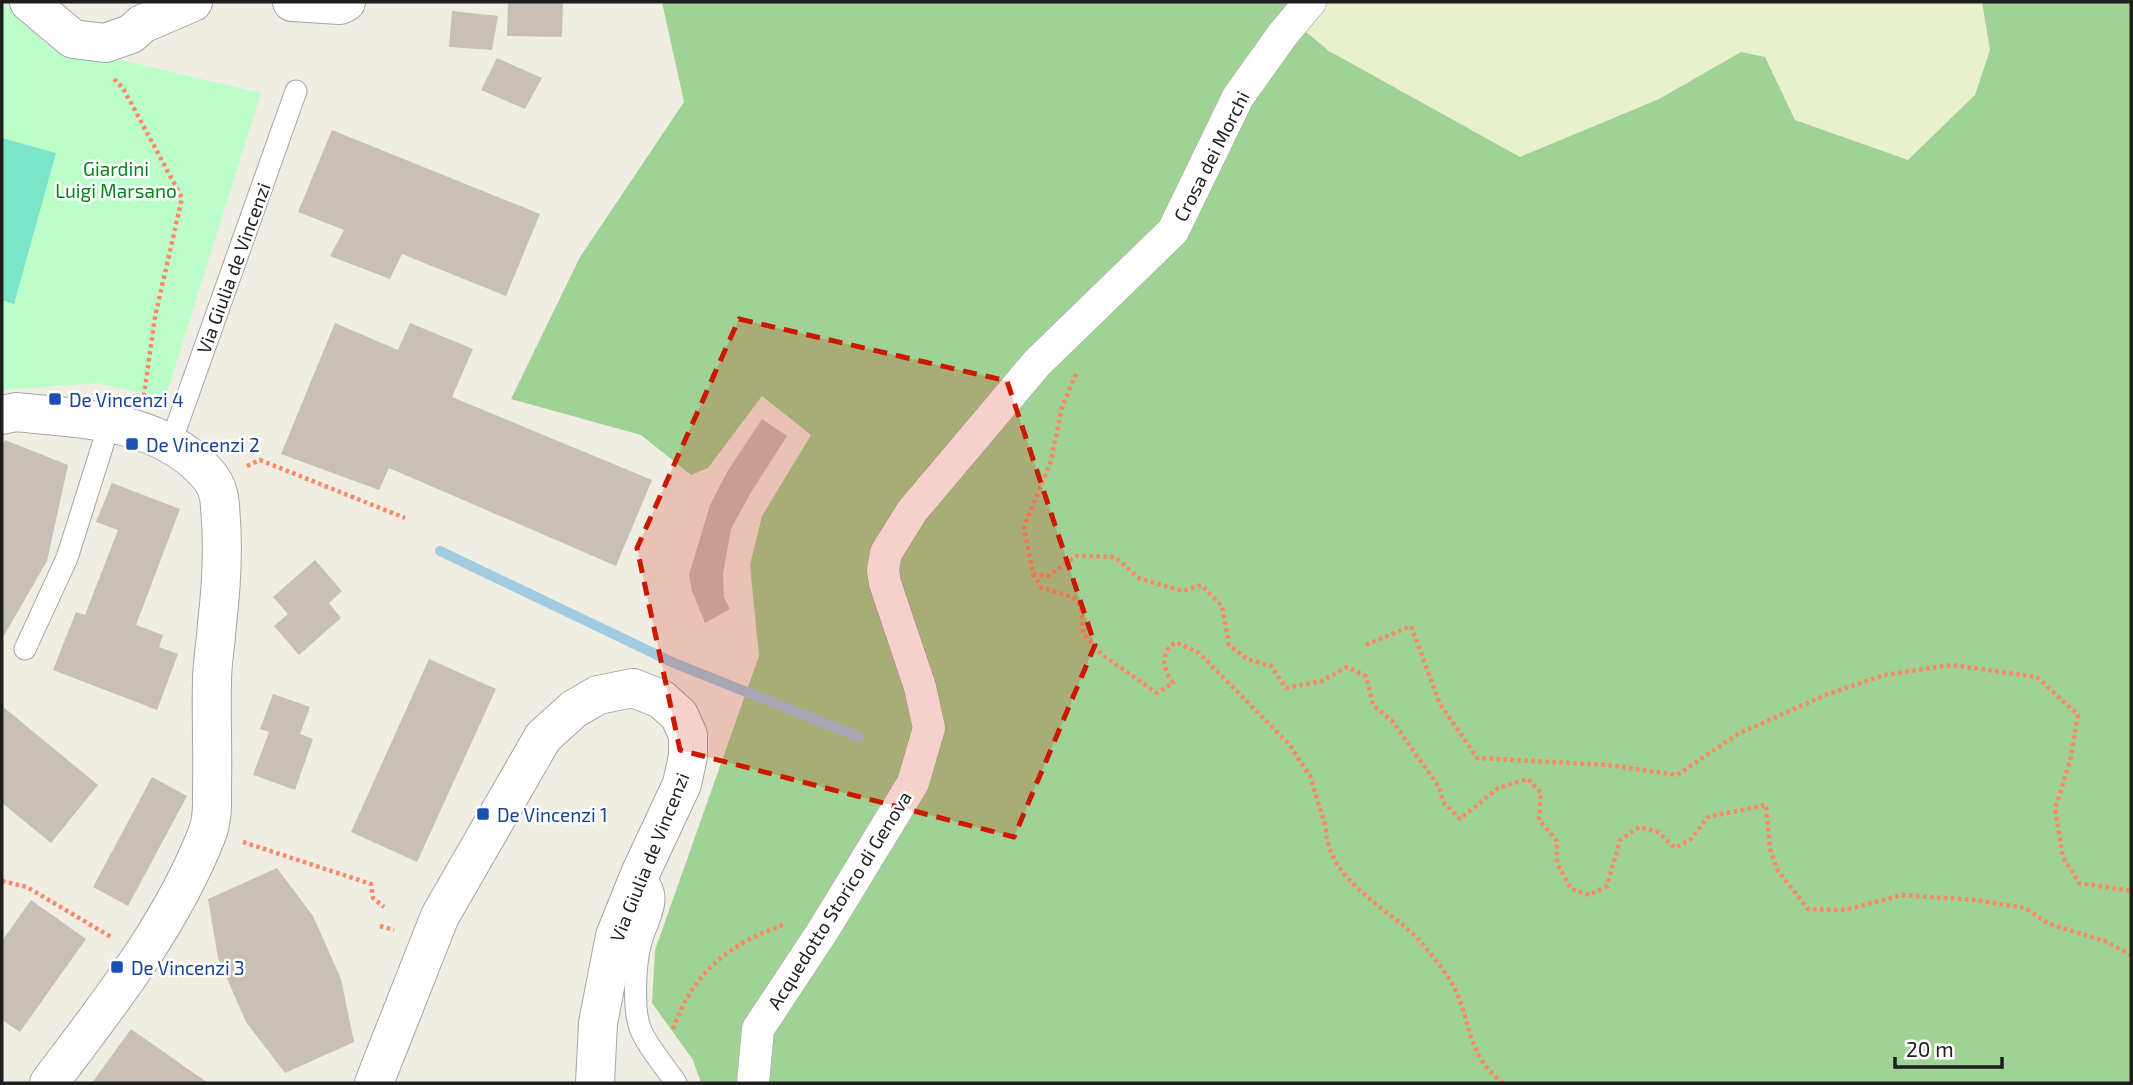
<svg xmlns="http://www.w3.org/2000/svg" width="2133" height="1085" font-family="'Exo 2',sans-serif">
	<style>
		.farmland { fill: #e9f0cc }
		.forest { fill: #9fd294 }
		.park { fill: #bcfec9 }
		.pitch { fill: #7ae5c8 }
		.lines { fill: none; stroke-linecap: round; stroke-linejoin: round }
		.stream { stroke: #a0cbe1; stroke-width: 10 }
		.building { fill: #c8c0b6 }
		.service-casing { stroke: #a5a5a5; stroke-width: 23 }
		.pedestrian-casing { stroke: #a5a5a5; stroke-width: 33 }
		.minor-casing { stroke: #a5a5a5; stroke-width: 40 }
		.path { stroke: #ff8765; stroke-width: 4.5; stroke-dasharray: 3.5 3.5; stroke-linecap: butt }
		.service { stroke: #fff; stroke-width: 21 }
		.pedestrian { stroke: #fff; stroke-width: 32 }
		.minor { stroke: #fff; stroke-width: 38 }
		.marked { fill: #cc1800; fill-opacity: 0.2; stroke: #cc1800; stroke-width: 5; stroke-dasharray: 14 9; stroke-linejoin: round }
		.transit-dot { fill: #1a4fb4; stroke: #fff; stroke-width: 2.5 }
		.labels { text-anchor: middle; dominant-baseline: central; stroke-width: 5; stroke-linejoin: round; paint-order: stroke }
		.street-label { font-size: 19px; fill: #1e1e1e; stroke: #fff }
		.park-label { font-size: 19px; fill: #03851d; stroke: #fff }
		.transit-label { font-size: 19px; fill: #164399; stroke: #fff; text-anchor: start }
	</style>
	<rect width="100%" height="100%" fill="#f0ede3"/>
	<polygon class="farmland" points="1294,2 1982,2 1990,50 1975,95 1909,160 1795,120 1765,58 1741,52 1659,98 1520,158 1329,51 1283,13"/>
	<polygon class="forest" points="662,2 1294,2 1283,13 1329,51 1520,157 1659,99 1741,52 1765,57 1795,120 1908,160 1975,95 1990,50 1982,2 2131,2 2131,1083 701,1083 693,1060 652,1003 655,950 759,656 750,565 762,516 811,435 762,396 708,468 691,475 641,435 511,399 580,257 684,102"/>
	<polygon class="park" points="2,2 44,42 261,93 165,399 98,383 2,390"/>
	<polygon class="pitch" points="2,138 56,153 14,304 2,300"/>
	<g class="lines">
		<polyline class="stream" points="440,551 674,663 859,737"/>
	</g>
	<g class="building">
		<polygon points="508,2 563,2 562,37 507,36"/>
		<polygon points="452,11 498,16 492,50 449,47"/>
		<polygon points="497,58 542,78 525,109 481,90"/>
		<polygon points="332,130 540,214 506,296 402,254 390,279 330,256 344,230 298,212"/>
		<polygon points="335,323 398,350 410,323 473,349 452,397 652,480 616,566 389,468 379,490 281,454"/>
		<polygon points="762,419 787,436 750,494 731,529 723,574 724,597 730,609 705,623 692,591 689,575 710,505 727,472"/>
		<polygon points="5,440 68,465 47,561 2,639 2,446"/>
		<polygon points="112,483 180,509 136,625 163,635 159,647 178,654 157,710 53,670 76,612 85,615 118,530 96,522"/>
		<polygon points="315,560 342,591 329,603 341,618 299,655 274,626 288,614 273,597"/>
		<polygon points="429,659 496,689 417,862 351,832"/>
		<polygon points="273,694 310,707 300,734 313,739 295,790 253,775 269,732 260,729"/>
		<polygon points="2,706 98,785 51,843 2,803"/>
		<polygon points="152,777 187,796 128,906 93,887"/>
		<polygon points="277,868 313,916 341,979 354,1042 285,1073 246,1022 218,958 208,899"/>
		<polygon points="31,900 86,939 20,1032 2,1020 2,941"/>
		<polygon points="131,1029 208,1083 92,1083"/>
	</g>
	<g class="lines">
		<g class="service-casing">
			<g id="service">
				<polyline points="170,445 296,91"/>
				<polyline points="25,649 67,558 110,422"/>
				<path d="M640 874C667 895 648 916 641 942 635 962 633 1009 640 1028 648 1048 665 1066 676 1083"/>
			</g>
		</g>
		<g class="pedestrian-casing">
			<polyline id="pedestrian" points="753,1083 758,1029 824,929 913,783 929,728 920,687 885,583 883,570 886,553 912,511 1037,363 1173,231 1238,97 1283,34 1310,2"/>
		</g>
		<g class="minor-casing">
			<g id="minor">
				<polyline points="29,2 73,39 105,43 131,34 142,24 193,2"/>
				<polyline points="292,2 340,5 346,2"/>
				<path d="M2 415 16 412C81 419 155 419 204 470 211 477 217 487 219 497 224 539 222 582 217 624 216 643 212 662 212 681 211 717 213 752 212 787 212 803 213 819 207 834 171 926 108 1005 49 1083"/>
				<polyline points="374,1083 440,916 543,737 574,709 598,695 633,688 661,699 679,715 688,735 688,756 682,784 640,874 615,936 598,1023 595,1083"/>
			</g>
		</g>
		<g class="path">
			<polyline points="114,79 123,88 182,198 155,317 144,395"/>
			<polyline points="1076,374 1062,407 1051,461 1024,527 1033,574 1048,576 1076,556 1115,557 1140,579 1183,591 1201,585 1222,606 1229,645 1247,659 1271,666 1286,688 1322,681 1347,667 1366,676 1373,705 1393,722 1439,787 1443,802 1460,819 1498,788 1528,779 1541,793 1539,820 1557,841 1557,863 1571,889 1589,895 1607,886 1620,840 1639,827 1658,832 1675,848 1691,839 1708,817 1766,805 1770,849 1778,871 1808,909 1845,910 1902,895 1975,900 2025,908 2049,924 2105,941 2131,955"/>
			<polyline points="247,466 260,460 405,518"/>
			<path d="M1033 574 1042 588 1073 597 1081 606 1083 634 1101 654 1157 693 1173 683C1162 669 1160 652 1176 642L1199 653 1289 744 1310 776 1326 828C1327 881 1388 907 1420 941 1430 953 1442 967 1450 980 1473 1018 1463 1052 1503 1083"/>
			<polyline points="1366,645 1411,626 1440,704 1477,758 1608,765 1677,775 1738,734 1828,694 1884,675 1952,665 2037,677 2078,715 2070,761 2055,809 2063,857 2079,883 2131,891"/>
			<polyline points="243,842 371,884 373,898 384,907"/>
			<polyline points="2,881 27,887 111,937"/>
			<polyline points="380,926 394,930"/>
			<path d="M673 1029C688 987 711 959 752 938 763 932 775 929 786 923"/>
		</g>
		<use href="#service" class="service"/>
		<use href="#pedestrian" class="pedestrian"/>
		<use href="#minor" class="minor"/>
	</g>
	<path class="marked" d="M739 319 1007 381 1095 645 1014 837 680 750 637 548Z"/>
	<g class="transit-dot">
		<rect x="48" y="392" width="14" height="14" rx="3.5"/>
		<rect x="125" y="437" width="14" height="14" rx="3.5"/>
		<rect x="476" y="807" width="14" height="14" rx="3.5"/>
		<rect x="110" y="960" width="14" height="14" rx="3.5"/>
	</g>
	<g class="labels">
		<g class="street-label">
			<text transform="translate(1211 156) rotate(-63)">Crosa dei Morchi</text>
			<text transform="translate(233 268) rotate(-70)">Via Giulia de Vincenzi</text>
			<text transform="translate(649 857) rotate(-68)">Via Giulia de Vincenzi</text>
			<text transform="translate(839 900) rotate(-58)">Acquedotto Storico di Genova</text>
		</g>
		<g class="park-label">
			<text x="116" y="168">Giardini<tspan x="116" dy="22">Luigi Marsano</tspan></text>
		</g>
		<g class="transit-label">
			<text x="69" y="399">De Vincenzi 4</text>
			<text x="146" y="444">De Vincenzi 2</text>
			<text x="497" y="814">De Vincenzi 1</text>
			<text x="131" y="967">De Vincenzi 3</text>
		</g>
	</g>
	<rect width="2133" height="1085" fill="none" stroke="#1e1e1e" stroke-width="7"/>
	<path d="M1895 1057v10h107v-10" fill="none" stroke="#1e1e1e" stroke-width="3.5"/>
	<text x="1906" y="1057" font-size="21" fill="#1e1e1e" stroke="#ffffff" stroke-width="5" paint-order="stroke">20 m</text>
</svg>
